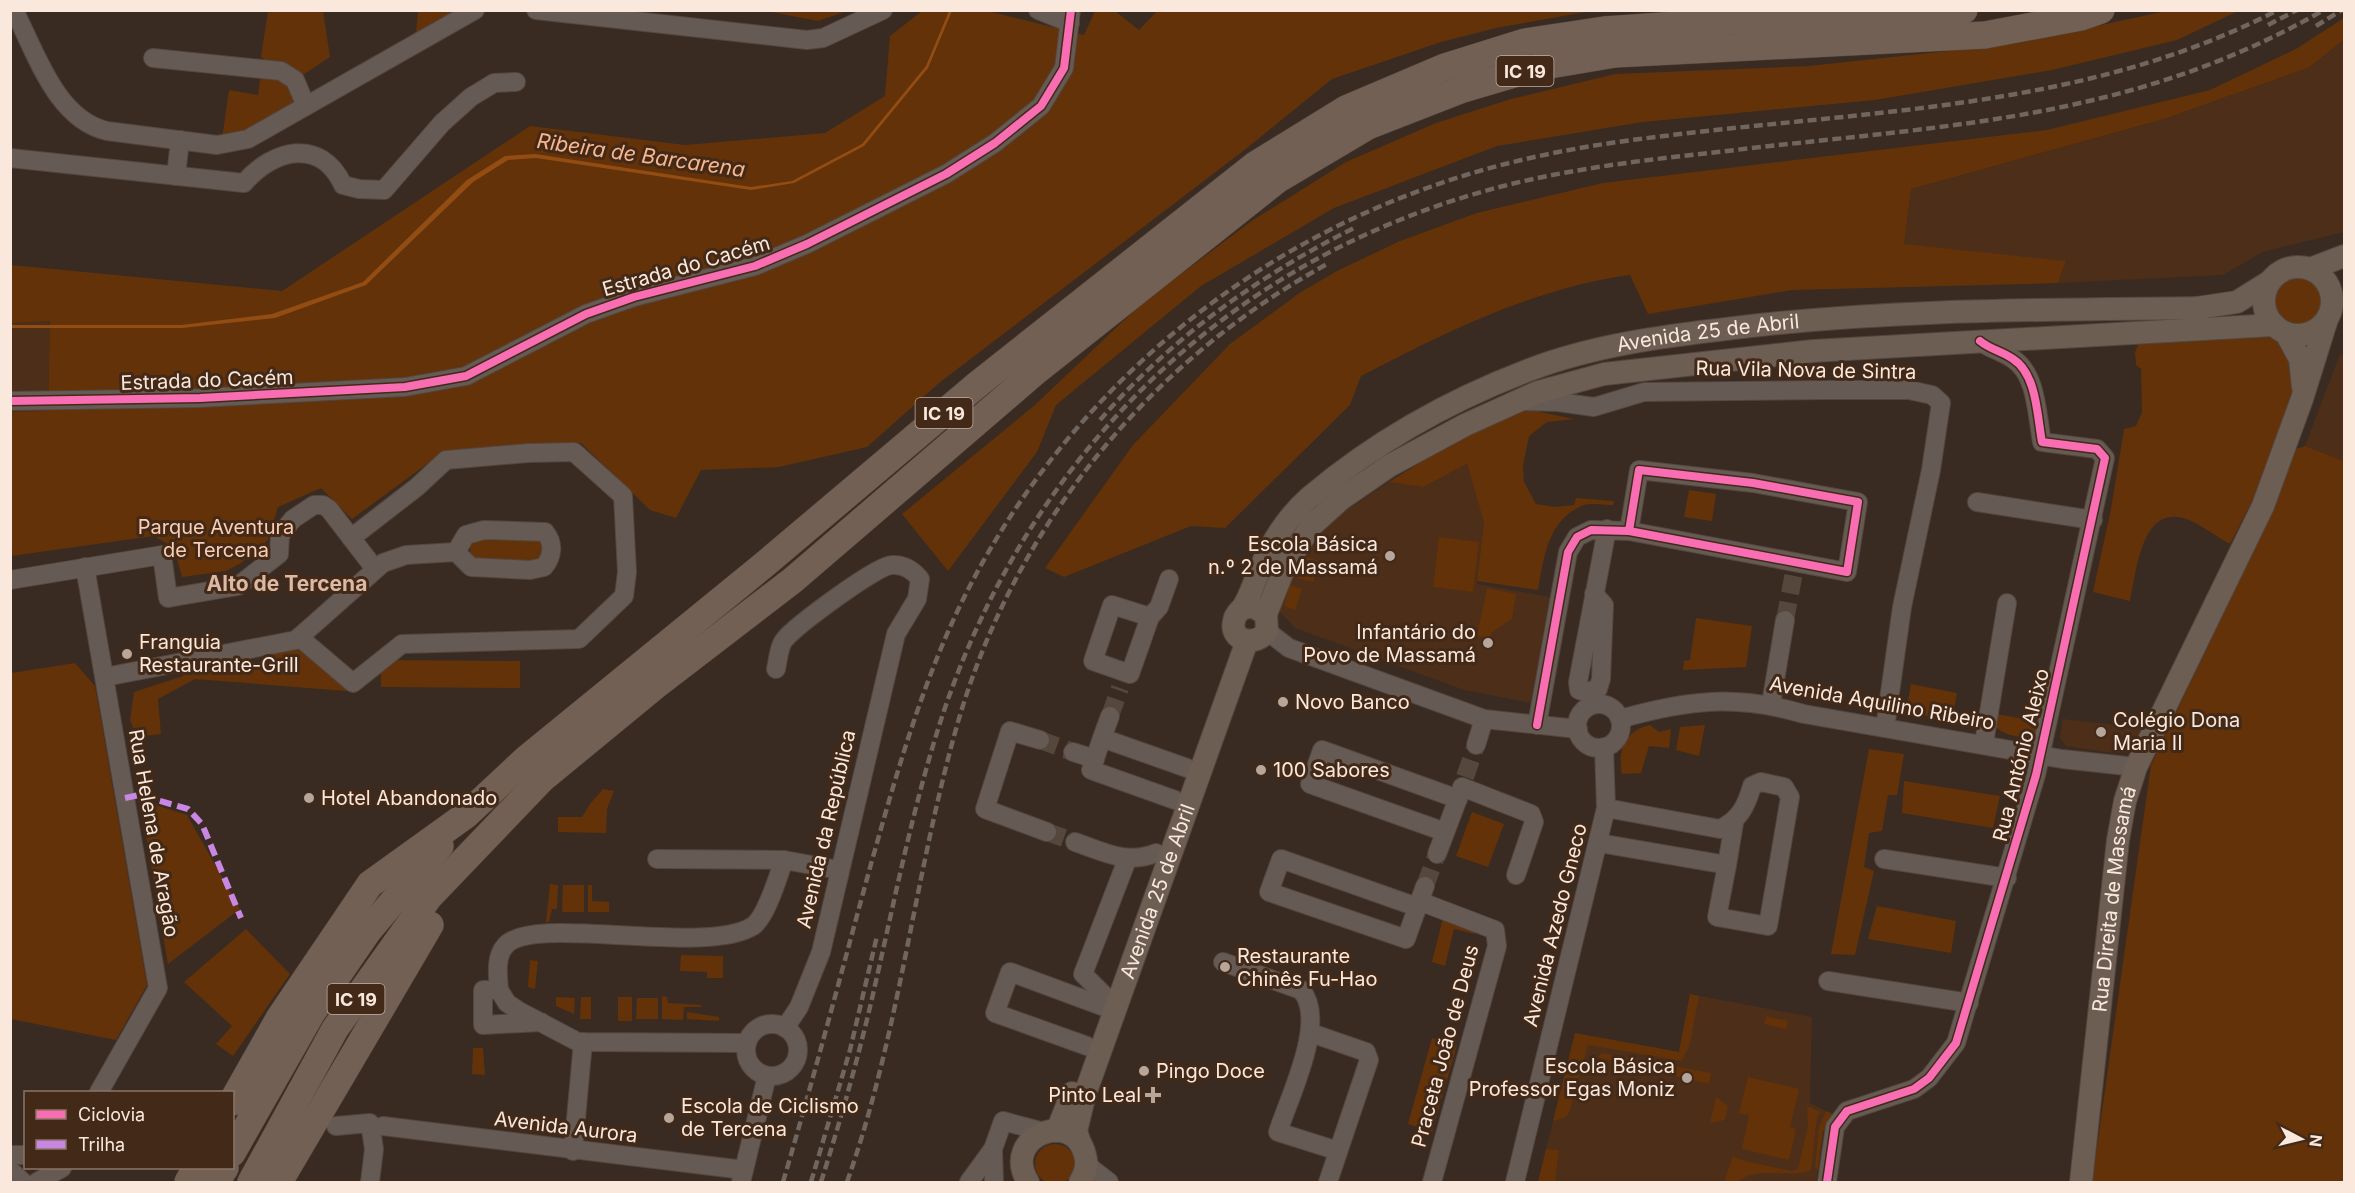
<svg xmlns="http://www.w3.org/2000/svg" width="2355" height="1193" font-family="Inter,sans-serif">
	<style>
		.built { fill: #4c2e19 }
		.green { fill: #633209 }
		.water { fill: #934d13 }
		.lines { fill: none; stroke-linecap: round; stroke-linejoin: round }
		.minor-tunnel { stroke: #56473d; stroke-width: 18; stroke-dasharray: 18 9; stroke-linecap: butt }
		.minor-casing { stroke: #53463f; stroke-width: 20 }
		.major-casing { stroke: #53463f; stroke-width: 24 }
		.highway-casing { stroke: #53463f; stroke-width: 28 }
		.minor { stroke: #665b54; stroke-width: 18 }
		.major { stroke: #6d5e54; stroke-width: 22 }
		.highway { stroke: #726054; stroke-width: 27 }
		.rail { stroke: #70665f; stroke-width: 4.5; stroke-dasharray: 9 4.5; stroke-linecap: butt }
		.quiet { stroke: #c787e3; stroke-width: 6; stroke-dasharray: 12 6; stroke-linecap: butt }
		.cycleway-casing { stroke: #432917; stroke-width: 11 }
		.cycleway { stroke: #f96db3; stroke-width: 8 }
		.poi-dot { fill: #b6a69b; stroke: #432917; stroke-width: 2 }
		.labels { text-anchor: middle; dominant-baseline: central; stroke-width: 6; stroke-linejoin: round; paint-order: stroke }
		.shield { fill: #432917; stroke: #c3afa2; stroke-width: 1.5 }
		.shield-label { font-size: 18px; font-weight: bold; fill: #fae8dd }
		.street-label { font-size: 20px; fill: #fae8dd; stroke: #432917 }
		.park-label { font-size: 20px; fill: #faceb4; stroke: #432917 }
		.poi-label { font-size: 20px; fill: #fae8dd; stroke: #432917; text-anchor: start }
		.water-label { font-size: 21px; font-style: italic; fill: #f7b78f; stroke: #432917 }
		.neighbourhood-label { font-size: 21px; font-weight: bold; fill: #dcb9a5; stroke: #432917 }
	</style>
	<rect width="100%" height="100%" fill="#392b21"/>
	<g class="built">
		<polygon points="2344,40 2344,232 2263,252 2223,275 2058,283 2066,262 1904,244 1911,189 2164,119 2308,68"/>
		<polygon points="50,321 48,412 11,412 11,323"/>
		<polygon points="2340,354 2344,356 2344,461 2305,446"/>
		<polygon points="1467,464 1484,523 1477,584 1550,597 1531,703 1464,690 1295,628 1276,608 1276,593 1316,531 1389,482 1423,487"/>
		<polygon points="2063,719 2116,725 2143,727 2133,747 2125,753 2112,753 2066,746 2060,738"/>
		<polygon points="1690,994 1812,1017 1810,1103 1833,1114 1823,1132 1816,1182 1538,1182 1575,1033 1679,1052"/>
	</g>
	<g class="green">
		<polygon points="1158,10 1591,11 1496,28 1441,42 1332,79 1247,148 939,383 867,447 779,467 701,470 676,518 650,510 581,443 446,450 352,519 321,488 278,507 268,540 241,563 226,571 182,577 174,548 154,536 11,556 11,412 48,411 50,321 11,323 11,265 282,291 530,126 685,145 825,133 885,96 890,36 922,11 988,11 1084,35 1095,11 1115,11 1139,30"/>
		<polygon points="268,11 323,11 330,57 295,80 261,57"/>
		<polygon points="418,11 458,11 416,33"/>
		<polygon points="766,11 847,11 818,21"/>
		<polygon points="2166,11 2238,11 2177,40 2052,70 1875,100 1643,122 1497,146 1334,208 1201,286 1056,405 1037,452 948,571 902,514 1035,405 1140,305 1253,220 1346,162 1436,123 1511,99 1615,74 1809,66 2013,44"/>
		<path d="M2344 18V40L2308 68 2164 119 1911 189 1904 244 2066 261 2058 283 1792 290 1648 314 1630 275C1534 288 1446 332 1361 376L1350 405 1225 528 1191 526 1064 577 1045 568 1133 445 1230 344 1301 292 1339 270 1400 241 1477 213 1603 183 2047 130 2210 90 2296 49Z"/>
		<polygon points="261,74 283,76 301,104 247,135 222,139 229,90 258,95"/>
		<circle cx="2300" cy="300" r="25"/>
		<path d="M2274 337C2285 351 2295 364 2295 382 2294 428 2251 502 2230 544 2217 537 2203 526 2189 520 2141 501 2137 571 2130 601L2093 592 2111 509 2124 429 2136 426 2142 412 2141 369 2136 365 2135 352 2139 343Z"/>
		<path d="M1522 408 1574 419 1547 422 1529 436 1523 465 1524 482 1536 504 1555 507 1574 505 1576 498 1614 501 1613 505C1604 505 1589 502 1581 506 1547 522 1544 558 1538 590L1477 581 1484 523 1467 464 1423 487 1389 482 1453 442Z"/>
		<polygon points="2305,446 2344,461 2344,1182 2092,1182 2151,765 2211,640 2293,450"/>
		<polygon points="1689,490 1716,494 1712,521 1684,517"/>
		<polygon points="1439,537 1479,542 1473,592 1433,587"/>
		<polygon points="538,538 542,544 543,554 536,560 479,562 471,557 470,546 477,539"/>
		<polygon points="1303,556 1319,561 1313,582 1297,578"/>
		<polygon points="1290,585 1302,589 1295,610 1284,606"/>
		<polygon points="1487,588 1516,594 1512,619 1492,632 1490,638 1477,636"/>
		<polygon points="1696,618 1752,626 1746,667 1683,670 1684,661 1690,660"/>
		<polygon points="298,649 345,686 346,691 195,679 158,699 161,734 137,737 130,720 134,692 183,676 183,667 208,663 212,675 275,663 272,652"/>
		<polygon points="381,660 520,661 520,688 381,687"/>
		<polygon points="75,663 95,686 147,985 116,1040 11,1019 11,673"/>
		<polygon points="1911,684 1957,693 1952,720 1906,712"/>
		<path d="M1997 714 2039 722 2036 736C2023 739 2004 736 1995 726Z"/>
		<path d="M1650 725 1659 732 1671 729 1669 748 1649 746 1641 773 1622 774C1617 750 1626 730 1650 725Z"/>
		<polygon points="1705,725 1699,756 1676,750 1680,727"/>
		<polygon points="1869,749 1904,754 1897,795 1888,795 1882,831 1869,833 1864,867 1874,871 1855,955 1831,954"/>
		<polygon points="1904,781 2000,796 1993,828 1902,813"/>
		<polygon points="603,789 614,791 607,809 606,833 558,832 558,817 582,817 590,804"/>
		<polygon points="140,800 187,815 240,909 168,964"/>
		<polygon points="1472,812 1504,824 1488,867 1456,856"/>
		<polygon points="550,884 558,885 557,909 552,909 549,922 546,922"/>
		<polygon points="563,885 584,885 584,912 562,912"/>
		<polygon points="588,885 592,885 592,901 609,902 609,912 588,912"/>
		<polygon points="1877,906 1956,921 1951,953 1868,939"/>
		<polygon points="1443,918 1474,930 1475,934 1454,929 1445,966 1432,962"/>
		<polygon points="246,929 290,974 233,1056 216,1044 232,1026 184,982"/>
		<polygon points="681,955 723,956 723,978 707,978 707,972 680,971"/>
		<polygon points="530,960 538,961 535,989 528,987"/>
		<polygon points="1690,994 1699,996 1690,1044 1682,1061 1588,1045 1569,1113 1564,1118 1553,1121 1575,1033 1679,1052"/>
		<polygon points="662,996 667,997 668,1003 701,1005 701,1007 684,1007 683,1020 662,1019"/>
		<polygon points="556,997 575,998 574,1014 556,1006"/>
		<polygon points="581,997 591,997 591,1019 580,1019"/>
		<rect x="618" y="997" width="14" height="24"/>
		<polygon points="637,998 658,998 658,1019 636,1019"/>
		<polygon points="687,1012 719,1017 719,1021 687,1019"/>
		<polygon points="1766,1016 1788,1021 1786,1029 1764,1024"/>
		<polygon points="1432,1038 1457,1045 1432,1132 1408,1124"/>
		<polygon points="473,1048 483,1048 485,1075 472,1074"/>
		<polygon points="1602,1053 1711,1073 1709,1084 1602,1059 1598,1057"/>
		<polygon points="1748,1077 1799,1089 1790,1127 1796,1129 1789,1160 1742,1149 1749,1115 1739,1113"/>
		<polygon points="1716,1097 1728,1106 1725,1120 1710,1123"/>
		<path d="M1807 1106 1821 1112 1817 1117 1811 1170C1790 1179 1755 1165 1738 1182H1724L1733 1156 1741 1160 1792 1171 1798 1169 1808 1126Z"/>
		<polygon points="1826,1111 1833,1114 1823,1132 1818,1170 1815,1167 1819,1127"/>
		<circle cx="1055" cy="1164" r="20"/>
		<polygon points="1546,1149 1559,1150 1555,1182 1538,1182"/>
	</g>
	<polygon class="water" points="949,11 952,11 928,68 864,146 794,183 751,190 536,158 508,160 473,182 366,285 275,318 182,328 11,328 11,325 181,325 272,314 363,282 467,180 505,156 535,154 751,187 792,181 862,144 926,66"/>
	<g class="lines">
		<g class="minor-tunnel">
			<polyline points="1785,620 1796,562"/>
			<polyline points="1110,716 1120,688"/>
			<polyline points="1040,740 1073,752"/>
			<polyline points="1465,777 1476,745"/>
			<polyline points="1047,832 1075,842"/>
			<polyline points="1425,886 1437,854"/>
		</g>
		<g class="minor-casing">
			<g id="minor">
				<path d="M14 10C36 53 56 119 107 131L217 145 248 139 475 10"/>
				<polyline points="536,10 807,40 823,38 883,10"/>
				<polyline points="1038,10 1070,23"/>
				<polyline points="153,58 281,71 295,80 306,106"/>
				<path d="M10 158 244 183C273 149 321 137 343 185L359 189 384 190 442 123 471 97 494 83 516 82"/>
				<polyline points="176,176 180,140"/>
				<polyline points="10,401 200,398 405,387 466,376 586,314 634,297 755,266 807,244 946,174 995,143 1041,106 1064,68 1071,10"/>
				<polyline points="1524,401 1558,402 1594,407 1644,392 1827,390 1909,390 1932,395 1941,403 1931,470 1902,607 1885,728"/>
				<polyline points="1977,502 2093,520"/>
				<path d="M484 530 545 532C554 543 553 556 544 567L530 570 471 567 456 552 466 535Z"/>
				<polyline points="85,567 158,988 99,1092"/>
				<polyline points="10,580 162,555 168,598 238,586 279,554 280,535 293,519 314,505 323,505 329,509 375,569"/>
				<polyline points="1594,594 1604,605 1601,679 1598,689 1585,692 1579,690 1578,682 1607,529"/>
				<polyline points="1150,617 1112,605 1093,661 1130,674 1150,617 1159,607 1169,579"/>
				<polyline points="1267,631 1289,648 1484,719 1578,729"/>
				<polyline points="299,637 353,683 402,644 579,639 624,596 627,572 623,496 574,452 528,453 446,460 417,487 351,538"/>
				<path d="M776 669C778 661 779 645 785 639 797 625 877 565 892 565 903 564 913 570 920 579L917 599 896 634 821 952 799 1007 785 1028"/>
				<polyline points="105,677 296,640 383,563 406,555 456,552"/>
				<polyline points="1771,704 1785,620"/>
				<circle cx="1599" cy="726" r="22"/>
				<path d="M1620 719C1687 700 1736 694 1804 714L2062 759 2136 767"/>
				<polyline points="1537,725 1568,552 1577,537 1591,530 1629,531 1847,572 1858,502 1753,483 1639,470 1629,531"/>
				<polyline points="1102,738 1110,716"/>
				<polyline points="1040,740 1010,731 985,809 1047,832"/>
				<polyline points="1984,743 2007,603"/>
				<polyline points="1476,745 1484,719"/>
				<polyline points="1073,752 1095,759"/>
				<polyline points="1462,787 1531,814 1534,822 1516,875"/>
				<polyline points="1175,800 1091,770 1102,738 1187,768"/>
				<polyline points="1445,832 1310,784 1322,750 1458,799"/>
				<path d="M1075 842C1104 852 1126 865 1156 853"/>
				<path d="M1599 843 1727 865 1717 917 1768 926 1790 797 1784 787 1761 782 1752 786C1746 807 1739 820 1720 829L1606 808"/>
				<polyline points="1437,854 1462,788"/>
				<polyline points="657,859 784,860 839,870"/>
				<polyline points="1884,859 2007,878"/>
				<polyline points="1727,865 1734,823"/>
				<polyline points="1419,901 1495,930 1497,946 1432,1182"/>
				<polyline points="1417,907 1281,859 1269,892 1406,939 1425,886"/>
				<path d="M1223 962 1301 990C1328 1020 1289 1097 1278 1132L1338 1151"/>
				<polyline points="1828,981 1969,1003"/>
				<path d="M499 990C498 977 495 957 505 946 531 913 704 957 753 926 767 916 778 876 784 860"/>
				<polyline points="1105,996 1083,974 1127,860"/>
				<polyline points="541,1022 483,1025 483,990 499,990 507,1003 519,1011 578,1042 747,1043"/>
				<circle cx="772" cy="1050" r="26"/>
				<polyline points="1311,1033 1366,1052 1369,1060 1328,1182"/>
				<polyline points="1087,1046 995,1013 1010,972 1102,1006"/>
				<polyline points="336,1126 370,1123 374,1149 370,1182"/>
				<polyline points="383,1126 744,1170"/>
				<polyline points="993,1149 994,1182"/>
				<polyline points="573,1151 583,1042"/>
				<polyline points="10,1155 26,1155"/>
				<polyline points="1086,1160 1092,1169 1109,1182"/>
				<polyline points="10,1170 23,1182"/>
				<polyline points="37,1182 62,1168"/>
				<polyline points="741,1182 767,1076"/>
				<polyline points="969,1182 993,1149 1003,1121 1044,1132"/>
				<polyline points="1515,1182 1606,808 1604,747"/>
				<path d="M1827 1182 1835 1127 1847 1111 1914 1089 1929 1078 1956 1043 2036 775 2105 458 2097 449 2042 442C2037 416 2037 374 2013 359 2002 351 1991 350 1980 341"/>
			</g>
		</g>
		<g class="major-casing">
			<g id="major">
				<circle cx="2298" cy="301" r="34"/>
				<polyline points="2310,269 2344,256"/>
				<polyline points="2286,333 2300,359 2303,387"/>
				<path id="s1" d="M1242 609 1252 606 1266 614 1267 631C1257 647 1229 642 1234 621 1235 614 1239 612 1243 607 1250 597 1254 582 1259 571 1271 543 1287 517 1310 497 1374 443 1450 400 1529 370 1594 345 1665 336 1734 328 1888 309 2042 310 2197 308L2237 302 2269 282"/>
				<polyline points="1266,614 1285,566 1311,526 1341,499 1389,466 1465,425 1538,392 1604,374 1813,351 2274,325"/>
				<polyline points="1057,1131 1072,1093"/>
				<path id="s2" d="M1080 1143 1076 1131 1085 1094 1247 641"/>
				<path d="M1028 1182C1000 1136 1074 1108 1085 1155 1088 1165 1085 1174 1080 1182"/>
				<path id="s3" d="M2081 1182 2118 840 2125 801 2136 767 2263 506 2302 399 2327 319"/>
			</g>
		</g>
		<g class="highway-casing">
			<g id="highway">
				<polyline points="232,1102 280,1017 370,884 466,815 526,759 765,564 978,384 1255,165 1346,109 1445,67 1525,42 1604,30 1735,21 1864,17 1964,10"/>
				<polyline points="232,1153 311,1014 368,931 440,846"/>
				<polyline points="188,1182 196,1168"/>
				<polyline points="216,1182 225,1168"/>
				<polyline points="251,1182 335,1029 429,897 542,779 655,686 793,580 1035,372 1277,180 1368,126 1463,89 1538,67 1615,54 1985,35 2081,17 2101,10"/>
				<polyline points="279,1182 430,925"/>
			</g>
		</g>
		<use href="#minor" class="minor"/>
		<use href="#major" class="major"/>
		<use href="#highway" class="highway"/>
		<g class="rail">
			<polyline points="2268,25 2297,10"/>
			<polyline points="2316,26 2342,10"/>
			<path d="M1100 420C1171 338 1258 276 1354 228"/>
			<path d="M783 1182C814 1077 842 970 871 864 895 779 919 693 957 612 1050 415 1222 261 1427 188 1501 161 1579 146 1656 137 1867 110 2085 110 2278 10"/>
			<polyline points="811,1182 850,1050 877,936"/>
			<path d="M821 1182C839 1125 856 1066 870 1007 892 913 910 818 939 726 1021 469 1210 273 1471 195 1557 169 1646 160 1735 150 1948 125 2132 120 2324 10"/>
			<path d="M847 1182C899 1035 914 879 956 729 1012 529 1147 362 1329 263"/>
		</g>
		<polyline class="quiet" points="125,798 139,795 188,809 202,824 241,918"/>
		<g class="cycleway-casing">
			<g id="cycleway">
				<polyline points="10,401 200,398 405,387 466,376 586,314 634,297 755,266 807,244 946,174 995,143 1041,106 1064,68 1071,10"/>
				<polyline points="1537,725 1568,552 1577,537 1591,530 1629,531 1847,572 1858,502 1753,483 1639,470 1629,531"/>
				<path d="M1827 1182 1835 1127 1847 1111 1914 1089 1929 1078 1956 1043 2036 775 2105 458 2097 449 2042 442C2037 416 2037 374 2013 359 2002 351 1991 350 1980 341"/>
			</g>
		</g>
		<use href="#cycleway" class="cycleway"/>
	</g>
	<g class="poi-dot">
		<circle cx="1390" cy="556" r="6"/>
		<circle cx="1488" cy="643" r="6"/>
		<circle cx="127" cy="654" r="6"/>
		<circle cx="1283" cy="702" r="6"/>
		<circle cx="2101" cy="732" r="6"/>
		<circle cx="1261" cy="770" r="6"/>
		<circle cx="309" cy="798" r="6"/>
		<circle cx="1225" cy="967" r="6"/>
		<circle cx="1144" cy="1071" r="6"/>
		<circle cx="1687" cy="1078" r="6"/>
		<path d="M1150 1086h6v6h6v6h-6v6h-6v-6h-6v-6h6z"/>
		<circle cx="669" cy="1118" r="6"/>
	</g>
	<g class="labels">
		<g class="shield">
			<rect x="1496.5" y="56" width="57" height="30" rx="4.5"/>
			<rect x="915.5" y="398" width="57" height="30" rx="4.5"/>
			<rect x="327.5" y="984" width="57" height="30" rx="4.5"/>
		</g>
		<g class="shield-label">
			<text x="1525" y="71">IC 19</text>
			<text x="944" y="413">IC 19</text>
			<text x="356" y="999">IC 19</text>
		</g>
		<g class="street-label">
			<text transform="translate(686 266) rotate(-16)">Estrada do Cacém</text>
			<text stroke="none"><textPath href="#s1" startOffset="678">Avenida 25 de Abril</textPath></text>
			<text transform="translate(1806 370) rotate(1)">Rua Vila Nova de Sintra</text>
			<text transform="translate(207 380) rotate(-2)">Estrada do Cacém</text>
			<text transform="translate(1882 703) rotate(10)">Avenida Aquilino Ribeiro</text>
			<text transform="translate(2021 755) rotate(-76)">Rua António Aleixo</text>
			<text transform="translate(826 829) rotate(-77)">Avenida da República</text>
			<text transform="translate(154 833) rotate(80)">Rua Helena de Aragão</text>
			<text stroke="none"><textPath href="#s2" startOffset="266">Avenida 25 de Abril</textPath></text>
			<text stroke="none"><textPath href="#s3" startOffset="285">Rua Direita de Massamá</textPath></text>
			<text transform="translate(1555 925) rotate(-76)">Avenida Azedo Gneco</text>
			<text transform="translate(1445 1046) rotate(-75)">Praceta João de Deus</text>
			<text transform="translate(566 1127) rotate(7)">Avenida Aurora</text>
		</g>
		<g class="park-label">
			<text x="216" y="527">Parque Aventura<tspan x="216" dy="23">de Tercena</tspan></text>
		</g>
		<g class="poi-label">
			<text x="1378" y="544" text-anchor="end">Escola Básica<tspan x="1378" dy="23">n.º 2 de Massamá</tspan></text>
			<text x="1476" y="632" text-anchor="end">Infantário do<tspan x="1476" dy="23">Povo de Massamá</tspan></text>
			<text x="139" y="642">Franguia<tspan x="139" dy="23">Restaurante-Grill</tspan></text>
			<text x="1295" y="702">Novo Banco</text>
			<text x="2113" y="720">Colégio Dona<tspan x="2113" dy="23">Maria II</tspan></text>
			<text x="1273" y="770">100 Sabores</text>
			<text x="321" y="798">Hotel Abandonado</text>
			<text x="1237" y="956">Restaurante<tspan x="1237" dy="23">Chinês Fu-Hao</tspan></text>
			<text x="1675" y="1066" text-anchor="end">Escola Básica<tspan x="1675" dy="23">Professor Egas Moniz</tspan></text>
			<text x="1156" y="1071">Pingo Doce</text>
			<text x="1141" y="1095" text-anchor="end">Pinto Leal</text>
			<text x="681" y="1106">Escola de Ciclismo<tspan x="681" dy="23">de Tercena</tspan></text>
		</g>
		<g class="water-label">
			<text transform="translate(641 155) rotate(8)">Ribeira de Barcarena</text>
		</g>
		<g class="neighbourhood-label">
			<text x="287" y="583">Alto de Tercena</text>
		</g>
	</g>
	<rect width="2355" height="1193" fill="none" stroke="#fae8dd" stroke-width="24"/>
	<rect x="24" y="1091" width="210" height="78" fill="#432917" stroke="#8c7566" stroke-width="1.5"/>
	<rect x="36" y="1110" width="30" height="9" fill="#f96db3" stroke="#8c7566" stroke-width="1.5"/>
	<text x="78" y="1121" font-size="18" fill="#fae8dd">Ciclovia</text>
	<rect x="36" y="1140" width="30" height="9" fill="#c787e3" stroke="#8c7566" stroke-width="1.5"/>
	<text x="78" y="1151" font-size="18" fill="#fae8dd">Trilha</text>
	<g transform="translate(2301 1139) rotate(97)" stroke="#432917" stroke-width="4.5" paint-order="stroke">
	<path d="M0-4.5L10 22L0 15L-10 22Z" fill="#fae8dd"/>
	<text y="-9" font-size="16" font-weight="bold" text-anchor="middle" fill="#fae8dd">N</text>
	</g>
</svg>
